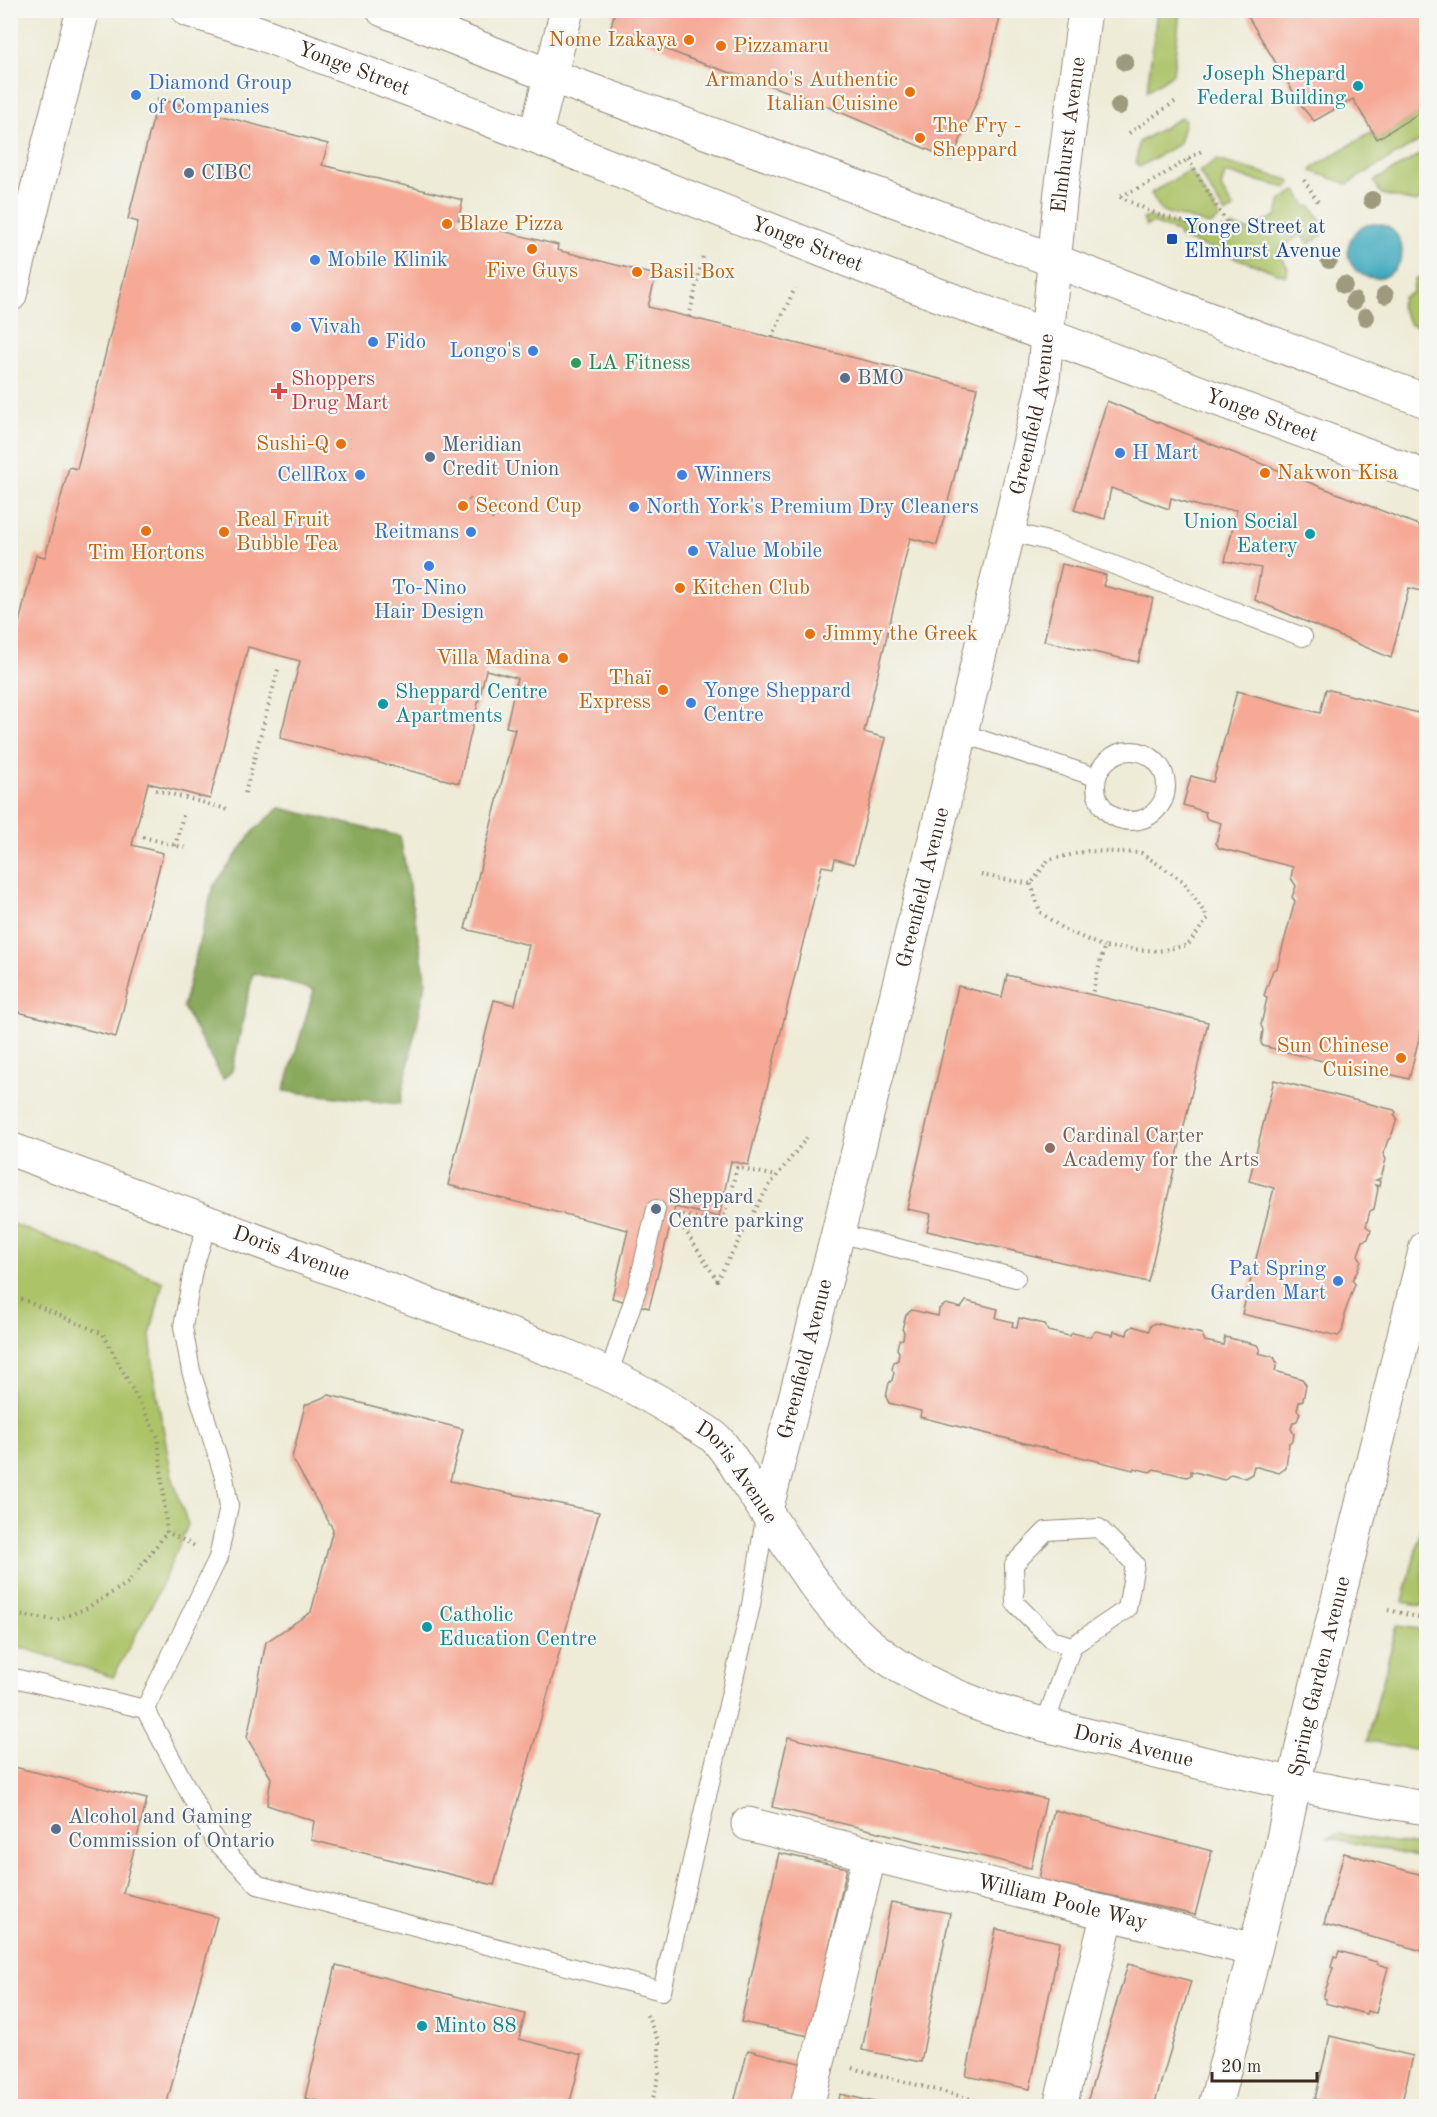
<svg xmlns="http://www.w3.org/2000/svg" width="1437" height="2117" font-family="'Old Standard TT',serif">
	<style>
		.green { fill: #acc367; stroke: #747642; stroke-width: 1.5 }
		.forest { fill: #89a95c; stroke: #626a3d; stroke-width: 1.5 }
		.water { fill: #3ea9be; stroke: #3c6a6e; stroke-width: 1.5 }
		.building { fill: #f6a995 }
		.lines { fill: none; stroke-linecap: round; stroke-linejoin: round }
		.service-casing { stroke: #948a7a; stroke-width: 20 }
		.minor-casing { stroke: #948a7a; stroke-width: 35 }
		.tertiary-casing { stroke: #948a7a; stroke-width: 35 }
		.secondary-casing { stroke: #948a7a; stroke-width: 35 }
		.primary-casing { stroke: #948a7a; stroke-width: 35 }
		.path { stroke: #948a7a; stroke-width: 4; stroke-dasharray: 1.5 4.5; stroke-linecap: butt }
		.service { stroke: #fff; stroke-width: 18 }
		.minor { stroke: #fff; stroke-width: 33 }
		.tertiary { stroke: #fff; stroke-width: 33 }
		.secondary { stroke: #fff; stroke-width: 33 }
		.primary { stroke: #fff; stroke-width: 33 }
		.tree { fill: #9e9a7d }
		.food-dot { fill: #e8710a; stroke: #f6f6f2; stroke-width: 2 }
		.culture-dot { fill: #0f9aa8; stroke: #f6f6f2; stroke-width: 2 }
		.shop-dot { fill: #3f7fe0; stroke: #f6f6f2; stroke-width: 2 }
		.service-dot { fill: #5c6f8a; stroke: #f6f6f2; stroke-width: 2 }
		.transit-dot { fill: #1a4fb4; stroke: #f6f6f2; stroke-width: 2 }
		.leisure-dot { fill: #2e9e5b; stroke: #f6f6f2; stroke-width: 2 }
		.health-dot { fill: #e0444e; stroke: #f6f6f2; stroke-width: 2 }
		.education-dot { fill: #8d6e63; stroke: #f6f6f2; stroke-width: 2 }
		.labels { text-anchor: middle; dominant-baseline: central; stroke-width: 4.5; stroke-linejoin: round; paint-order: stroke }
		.food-label { font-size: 21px; fill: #c56008; stroke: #f6f6f2; text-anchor: start }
		.street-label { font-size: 21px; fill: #3b2a1e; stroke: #f6f6f2 }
		.culture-label { font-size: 21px; fill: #0d838f; stroke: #f6f6f2; text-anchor: start }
		.shop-label { font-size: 21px; fill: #366cbe; stroke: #f6f6f2; text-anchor: start }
		.service-label { font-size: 21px; fill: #4e5e75; stroke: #f6f6f2; text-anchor: start }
		.transit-label { font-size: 21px; fill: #164399; stroke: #f6f6f2; text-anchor: start }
		.leisure-label { font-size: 21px; fill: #27864d; stroke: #f6f6f2; text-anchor: start }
		.health-label { font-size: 21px; fill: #be3a42; stroke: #f6f6f2; text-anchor: start }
		.education-label { font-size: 21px; fill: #785e54; stroke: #f6f6f2; text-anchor: start }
	</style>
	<rect width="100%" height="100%" fill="#f6f6f2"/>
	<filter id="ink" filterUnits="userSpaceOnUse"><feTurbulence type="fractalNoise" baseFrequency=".0167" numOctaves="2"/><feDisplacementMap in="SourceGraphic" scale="12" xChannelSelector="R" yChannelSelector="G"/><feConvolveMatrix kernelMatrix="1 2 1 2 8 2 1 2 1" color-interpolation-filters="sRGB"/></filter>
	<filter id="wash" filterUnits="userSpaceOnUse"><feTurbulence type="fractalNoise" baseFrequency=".008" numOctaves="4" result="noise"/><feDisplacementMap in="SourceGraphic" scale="24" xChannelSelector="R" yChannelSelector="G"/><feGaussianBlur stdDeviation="1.35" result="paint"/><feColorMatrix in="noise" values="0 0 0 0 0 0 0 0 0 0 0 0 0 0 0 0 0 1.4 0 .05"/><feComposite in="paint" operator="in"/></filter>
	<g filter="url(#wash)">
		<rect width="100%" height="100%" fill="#eeebd7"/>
		<g class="green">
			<polygon points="1157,11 1180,11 1173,74 1147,91"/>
			<polygon points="1426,109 1426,137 1347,184 1311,171 1315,166 1372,132 1378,139"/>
			<polygon points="1182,117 1185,120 1179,144 1139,167 1136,162 1139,142"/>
			<polygon points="1421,154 1426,164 1426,195 1416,202 1381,194 1374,181"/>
			<polygon points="1216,160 1289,180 1291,183 1287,188 1225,173 1221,188 1234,209 1225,214 1199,172"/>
			<polygon points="1190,170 1220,218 1210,225 1161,211 1151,193"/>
			<polygon points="1295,191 1298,192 1307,208 1311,206 1324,225 1322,235 1309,244 1304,237 1300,236 1279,248 1279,254 1288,268 1286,276 1180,238 1177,232 1153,223 1146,226 1143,219 1149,217 1216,236 1233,226 1250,231 1277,215 1281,200"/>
			<polygon points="1426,261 1426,323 1420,327 1410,324 1400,306 1403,297 1412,293 1415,279 1423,276"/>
			<polygon points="10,1223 163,1282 150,1335 156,1390 172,1476 188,1525 156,1597 113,1677 11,1644"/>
			<polygon points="1426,1509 1426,1555 1422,1567 1424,1606 1403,1602"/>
			<polygon points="1397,1626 1426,1630 1426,1745 1425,1751 1367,1741"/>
			<polygon points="1340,1834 1426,1847 1426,1859 1326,1837"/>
		</g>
		<polygon class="forest" points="280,808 400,836 426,981 400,1104 284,1091 314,990 253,973 232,1071 223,1079 183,1007 213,887 256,828"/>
		<circle class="water" cx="1375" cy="251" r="27"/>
		<g id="blocks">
			<g class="building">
				<polygon points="615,10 1002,10 983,86 952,160 807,98 701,63 640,39 610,31"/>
				<polygon points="1244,10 1426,10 1426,109 1377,139 1353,99 1314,121 1303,108"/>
				<polygon points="158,99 328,144 322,165 463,200 458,220 558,245 557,250 656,275 648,307 977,388 937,545 910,538 864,732 886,738 854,864 835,859 833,868 822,866 748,1165 731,1161 719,1217 675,1207 649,1308 612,1298 628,1230 448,1185 494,1000 515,1005 529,945 465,929 515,729 506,727 517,678 486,670 459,783 280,738 300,661 248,647 210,799 148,783 132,845 163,853 116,1037 10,1010 10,658 36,555 45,557 69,467 77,469 138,222 128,219"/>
				<polygon points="1107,401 1216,446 1426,528 1426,592 1409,588 1391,658 1255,600 1261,568 1225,561 1237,510 1202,507 1171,498 1169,509 1111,488 1105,519 1074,510"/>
				<polygon points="1062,564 1106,575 1103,586 1153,598 1138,662 1044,641"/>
				<polygon points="1326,689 1426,715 1426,1010 1409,1079 1381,1072 1377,1075 1365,1072 1362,1067 1345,1063 1342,1066 1263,1046 1261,1043 1263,1030 1261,1025 1267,998 1264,995 1273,970 1277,968 1295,901 1292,897 1296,886 1291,878 1293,867 1219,848 1216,843 1221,823 1207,819 1205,814 1206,812 1183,805 1191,776 1213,782 1237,691 1320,713"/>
				<polygon points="1007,975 1208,1022 1148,1282 927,1231 931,1214 907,1209 958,986 1002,997"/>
				<polygon points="1274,1080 1394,1110 1396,1112 1394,1115 1397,1119 1391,1137 1388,1140 1383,1154 1386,1159 1381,1178 1376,1180 1380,1181 1379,1186 1375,1185 1378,1189 1374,1209 1370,1211 1366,1226 1371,1230 1368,1239 1363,1241 1358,1255 1361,1260 1357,1272 1352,1280 1355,1284 1344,1315 1345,1318 1342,1332 1338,1336 1242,1314 1274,1188 1249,1181"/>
				<polygon points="966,1301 998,1309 996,1318 1013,1322 1012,1326 1017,1328 1019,1318 1044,1324 1048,1331 1069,1336 1073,1333 1089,1337 1096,1331 1113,1335 1114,1331 1127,1335 1128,1330 1133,1326 1149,1331 1150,1326 1155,1323 1202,1334 1205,1341 1223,1345 1225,1337 1257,1345 1260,1349 1258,1353 1274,1357 1277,1363 1275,1371 1302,1379 1306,1385 1303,1400 1299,1402 1297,1410 1300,1413 1297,1421 1293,1422 1291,1429 1294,1434 1293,1440 1289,1443 1286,1468 1279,1473 1254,1466 1252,1474 1245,1478 1231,1474 1224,1480 1191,1471 1191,1475 1187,1477 1154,1469 1150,1472 1134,1468 1133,1470 920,1417 921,1411 889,1403 886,1397 889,1383 892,1380 894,1373 892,1369 894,1362 898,1360 899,1352 897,1349 899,1340 903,1339 904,1332 902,1329 906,1315 912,1310 938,1316 939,1309 946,1304 961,1308"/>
				<polygon points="329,1395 463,1429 450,1481 599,1512 494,1885 311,1840 314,1821 267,1805 271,1778 247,1738 266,1642 311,1612 333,1529 292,1458 305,1405"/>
				<polygon points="788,1737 1046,1799 1031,1868 772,1807"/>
				<polygon points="10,1766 147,1799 123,1893 217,1917 166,2106 10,2106"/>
				<polygon points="1054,1810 1212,1851 1195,1915 1039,1879"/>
				<polygon points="779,1853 847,1868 809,2036 741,2022"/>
				<polygon points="1344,1853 1426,1876 1426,1952 1324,1924"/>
				<polygon points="891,1902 950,1913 921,2062 862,2050"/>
				<polygon points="996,1929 1060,1942 1030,2089 966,2076"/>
				<polygon points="1339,1951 1377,1962 1377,1964 1388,1967 1376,2013 1367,2011 1366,2014 1325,2003 1326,1999 1323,1998 1333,1968 1331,1967 1334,1956 1337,1957"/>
				<polygon points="1128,1964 1191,1981 1154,2106 1086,2106"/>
				<polygon points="336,1965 525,2014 519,2039 582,2055 569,2106 339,2106 305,2098"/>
				<polygon points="1330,2036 1413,2056 1401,2106 1346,2106 1315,2099"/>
				<polygon points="748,2050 811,2066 800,2106 733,2106"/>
				<polygon points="840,2094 892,2106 838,2106"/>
			</g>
		</g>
	</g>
	<g filter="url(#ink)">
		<use href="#blocks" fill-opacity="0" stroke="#948a7a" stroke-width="1.5"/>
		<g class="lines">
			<g class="service-casing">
				<g id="service">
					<polyline points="1007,531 1056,543 1303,637"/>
					<polyline points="961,733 1096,777"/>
					<circle cx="1131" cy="786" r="35"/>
					<polyline points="838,1233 1016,1278"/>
					<polyline points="609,1373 637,1289 656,1209"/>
					<polyline points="10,1677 145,1709 215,1841 258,1885 662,1991 751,1605 766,1512"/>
					<polyline points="145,1709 218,1558 229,1506 224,1477 191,1371 183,1327 193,1270 208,1222"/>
					<polyline points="1045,1724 1072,1646 1127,1609 1135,1564 1099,1528 1046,1531 1014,1564 1015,1603 1052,1640 1072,1646"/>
				</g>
			</g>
			<g class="minor-casing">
				<g id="minor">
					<polyline points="535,137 567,10"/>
					<path id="s1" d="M766 1510 838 1233 961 733 1042 389 1061 191 1085 10"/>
					<path id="s2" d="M748 1824 1255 1950"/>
					<polyline points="807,2106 870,1854"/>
					<polyline points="1060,2106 1108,1913"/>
					<path id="s3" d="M1215 2106 1281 1848 1306 1728 1426 1247"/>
				</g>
			</g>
			<g class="tertiary-casing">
				<g id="tertiary">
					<path id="s4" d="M10 1149 562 1354C607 1373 648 1393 688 1420 698 1427 710 1432 718 1441 729 1453 738 1469 747 1483 783 1535 815 1596 863 1639 939 1706 1040 1723 1136 1747 1233 1771 1328 1793 1426 1808"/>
				</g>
			</g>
			<g class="secondary-casing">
				<polyline id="secondary" points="10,295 83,10"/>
			</g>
			<g class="primary-casing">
				<g id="primary">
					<path id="s5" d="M188 10 248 29 535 137 880 273 1426 477"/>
					<polyline points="383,10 551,76 904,204 1426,401"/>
				</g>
			</g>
			<g class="path">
				<polyline points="1129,133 1176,101"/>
				<polyline points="1304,180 1318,202"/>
				<polyline points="1121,196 1151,182 1203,150"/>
				<polyline points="1120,197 1159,215 1213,230 1226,222 1188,159"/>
				<polyline points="689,317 703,256"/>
				<polyline points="772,337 795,288"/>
				<polyline points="469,499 494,520"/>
				<polyline points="156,790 227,809"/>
				<polyline points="245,793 279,666"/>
				<polyline points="143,837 186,848"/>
				<polyline points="175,846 184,812"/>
				<polyline points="981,875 1031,884 1048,860 1088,851 1141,853 1183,881 1208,918 1188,945 1159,951 1104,947 1092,995"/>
				<polyline points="1031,884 1040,912 1063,929 1104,947"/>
				<polyline points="683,1215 722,1223 737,1168 777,1176"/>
				<polyline points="681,1224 717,1280 768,1187 809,1135"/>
				<polyline points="10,1294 103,1334 158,1437 167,1532 195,1546"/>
				<polyline points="1388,1610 1426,1619"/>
				<polyline points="10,1614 56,1620 85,1609 128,1583 167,1532"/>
				<polyline points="647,2015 659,2043 659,2076 651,2106"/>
				<polyline points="852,2068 998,2106"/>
			</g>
			<use href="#service" class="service"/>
			<use href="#minor" class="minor"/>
			<use href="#tertiary" class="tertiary"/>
			<use href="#secondary" class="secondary"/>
			<use href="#primary" class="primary"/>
		</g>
		<g class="tree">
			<circle cx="1125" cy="62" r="9"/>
			<circle cx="1119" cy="106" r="9"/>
			<circle cx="1372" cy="200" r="9"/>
			<circle cx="1329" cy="260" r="9"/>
			<circle cx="1344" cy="285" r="9"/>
			<circle cx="1385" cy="295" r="9"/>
			<circle cx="1354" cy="301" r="9"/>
			<circle cx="1366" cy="317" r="9"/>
		</g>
	</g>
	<g class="food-dot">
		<circle cx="689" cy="40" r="6"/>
		<circle cx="721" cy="46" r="6"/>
		<circle cx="910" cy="92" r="6"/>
		<circle cx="920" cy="138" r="6"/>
		<circle cx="447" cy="224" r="6"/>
		<circle cx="532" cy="249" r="6"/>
		<circle cx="637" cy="272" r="6"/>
		<circle cx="341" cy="444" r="6"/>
		<circle cx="1265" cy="473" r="6"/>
		<circle cx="463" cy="506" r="6"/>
		<circle cx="146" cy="531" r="6"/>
		<circle cx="224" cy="532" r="6"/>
		<circle cx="680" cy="588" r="6"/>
		<circle cx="810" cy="634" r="6"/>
		<circle cx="563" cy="658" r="6"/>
		<circle cx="663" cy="690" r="6"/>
		<circle cx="1401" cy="1058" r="6"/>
	</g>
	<g class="culture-dot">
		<circle cx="1358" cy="86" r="6"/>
		<circle cx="1310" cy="534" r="6"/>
		<circle cx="383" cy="704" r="6"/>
		<circle cx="427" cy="1627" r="6"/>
		<circle cx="422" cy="2026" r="6"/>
	</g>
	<g class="shop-dot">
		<circle cx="136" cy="95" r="6"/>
		<circle cx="315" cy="260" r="6"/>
		<circle cx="296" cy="327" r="6"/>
		<circle cx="373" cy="342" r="6"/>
		<circle cx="533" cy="351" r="6"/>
		<circle cx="1120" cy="453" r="6"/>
		<circle cx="360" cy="475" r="6"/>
		<circle cx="682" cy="475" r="6"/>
		<circle cx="634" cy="507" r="6"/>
		<circle cx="471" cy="532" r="6"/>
		<circle cx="693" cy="551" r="6"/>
		<circle cx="429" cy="566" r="6"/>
		<circle cx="691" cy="703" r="6"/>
		<circle cx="1338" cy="1281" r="6"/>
	</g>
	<g class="service-dot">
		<circle cx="189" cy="173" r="6"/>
		<circle cx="845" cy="378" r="6"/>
		<circle cx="430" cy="457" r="6"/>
		<circle cx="656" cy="1209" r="6"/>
		<circle cx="56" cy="1829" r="6"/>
	</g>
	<rect class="transit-dot" x="1166" y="233" width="12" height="12" rx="3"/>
	<circle class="leisure-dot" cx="576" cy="363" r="6"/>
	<path class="health-dot" d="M276 382h6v6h6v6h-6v6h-6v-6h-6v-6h6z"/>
	<circle class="education-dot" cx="1050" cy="1148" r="6"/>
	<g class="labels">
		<g class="food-label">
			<text x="677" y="40" text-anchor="end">Nome Izakaya</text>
			<text x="733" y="46">Pizzamaru</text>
			<text x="898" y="80" text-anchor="end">Armando's Authentic<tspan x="898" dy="24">Italian Cuisine</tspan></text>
			<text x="932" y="126">The Fry -<tspan x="932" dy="24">Sheppard</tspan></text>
			<text x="459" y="224">Blaze Pizza</text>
			<text x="532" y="271" text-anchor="middle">Five Guys</text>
			<text x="649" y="272">Basil Box</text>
			<text x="329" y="444" text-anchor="end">Sushi-Q</text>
			<text x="1277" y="473">Nakwon Kisa</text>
			<text x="475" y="506">Second Cup</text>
			<text x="236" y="520">Real Fruit<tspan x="236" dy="24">Bubble Tea</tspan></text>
			<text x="146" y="553" text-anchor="middle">Tim Hortons</text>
			<text x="692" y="588">Kitchen Club</text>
			<text x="822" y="634">Jimmy the Greek</text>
			<text x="551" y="658" text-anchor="end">Villa Madina</text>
			<text x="651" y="678" text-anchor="end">Thaï<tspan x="651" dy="24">Express</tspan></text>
			<text x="1389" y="1046" text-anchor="end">Sun Chinese<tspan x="1389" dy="24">Cuisine</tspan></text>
		</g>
		<g class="street-label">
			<text stroke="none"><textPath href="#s5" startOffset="176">Yonge Street</textPath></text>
			<text stroke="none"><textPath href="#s1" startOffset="1410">Elmhurst Avenue</textPath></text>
			<text stroke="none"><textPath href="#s5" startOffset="662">Yonge Street</textPath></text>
			<text stroke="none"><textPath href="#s1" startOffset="1128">Greenfield Avenue</textPath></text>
			<text stroke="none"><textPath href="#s5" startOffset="1148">Yonge Street</textPath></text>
			<text stroke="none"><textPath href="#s1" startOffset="642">Greenfield Avenue</textPath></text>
			<text stroke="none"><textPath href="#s4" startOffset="300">Doris Avenue</textPath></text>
			<text stroke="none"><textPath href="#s1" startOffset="156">Greenfield Avenue</textPath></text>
			<text stroke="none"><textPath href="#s4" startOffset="804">Doris Avenue</textPath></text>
			<text stroke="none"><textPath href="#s3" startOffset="442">Spring Garden Avenue</textPath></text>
			<text stroke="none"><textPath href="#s4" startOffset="1308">Doris Avenue</textPath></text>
			<text stroke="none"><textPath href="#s2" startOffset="324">William Poole Way</textPath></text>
		</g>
		<g class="culture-label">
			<text x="1346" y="74" text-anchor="end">Joseph Shepard<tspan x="1346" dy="24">Federal Building</tspan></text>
			<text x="1298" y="522" text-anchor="end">Union Social<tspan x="1298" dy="24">Eatery</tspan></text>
			<text x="395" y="692">Sheppard Centre<tspan x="395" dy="24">Apartments</tspan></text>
			<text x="439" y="1615">Catholic<tspan x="439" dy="24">Education Centre</tspan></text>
			<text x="434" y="2026">Minto 88</text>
		</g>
		<g class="shop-label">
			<text x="148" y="83">Diamond Group<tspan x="148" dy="24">of Companies</tspan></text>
			<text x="327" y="260">Mobile Klinik</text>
			<text x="308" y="327">Vivah</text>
			<text x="385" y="342">Fido</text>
			<text x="521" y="351" text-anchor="end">Longo's</text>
			<text x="1132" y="453">H Mart</text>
			<text x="348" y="475" text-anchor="end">CellRox</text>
			<text x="694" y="475">Winners</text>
			<text x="646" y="507">North York's Premium Dry Cleaners</text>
			<text x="459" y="532" text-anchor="end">Reitmans</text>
			<text x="705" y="551">Value Mobile</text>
			<text x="429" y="588" text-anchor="middle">To-Nino<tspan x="429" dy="24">Hair Design</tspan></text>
			<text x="703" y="691">Yonge Sheppard<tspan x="703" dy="24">Centre</tspan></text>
			<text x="1326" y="1269" text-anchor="end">Pat Spring<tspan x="1326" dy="24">Garden Mart</tspan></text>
		</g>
		<g class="service-label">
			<text x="201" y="173">CIBC</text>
			<text x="857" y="378">BMO</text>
			<text x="442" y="445">Meridian<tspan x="442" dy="24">Credit Union</tspan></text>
			<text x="668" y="1197">Sheppard<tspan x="668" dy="24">Centre parking</tspan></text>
			<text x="68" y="1817">Alcohol and Gaming<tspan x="68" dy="24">Commission of Ontario</tspan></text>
		</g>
		<g class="transit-label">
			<text x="1184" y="227">Yonge Street at<tspan x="1184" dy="24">Elmhurst Avenue</tspan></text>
		</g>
		<g class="leisure-label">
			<text x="588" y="363">LA Fitness</text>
		</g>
		<g class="health-label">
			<text x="291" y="379">Shoppers<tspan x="291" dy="24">Drug Mart</tspan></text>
		</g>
		<g class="education-label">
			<text x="1062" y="1136">Cardinal Carter<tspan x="1062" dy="24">Academy for the Arts</tspan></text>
		</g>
	</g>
	<rect width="1437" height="2117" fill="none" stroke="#f6f6f2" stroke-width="36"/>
	<path d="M1212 2072v9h105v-9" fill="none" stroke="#3b2a1e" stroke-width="3"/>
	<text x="1221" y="2072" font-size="18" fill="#3b2a1e" stroke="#f6f6f2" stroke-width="4.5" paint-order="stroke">20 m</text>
</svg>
